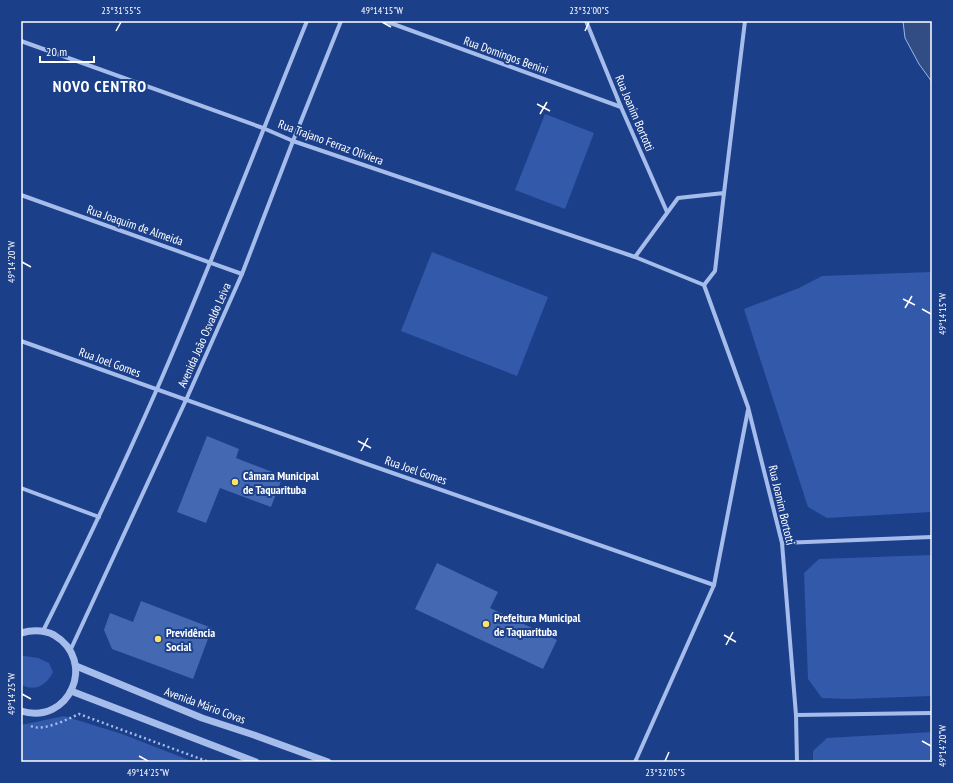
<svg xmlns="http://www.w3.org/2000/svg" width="953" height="783" font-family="'PT Sans Narrow',sans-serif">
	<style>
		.green { fill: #3259aa }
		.water { fill: #324c84; stroke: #99b6ee }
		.building { fill: #4468b2 }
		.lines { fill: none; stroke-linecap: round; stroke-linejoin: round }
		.path { stroke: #a6bdec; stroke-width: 2.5; stroke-dasharray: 2 3; stroke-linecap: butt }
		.minor { stroke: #a6bdec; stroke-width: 4 }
		.tertiary { stroke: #a6bdec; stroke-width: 7 }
		.ticks { fill: none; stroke: #fff; stroke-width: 1.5 }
		.poi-dot { fill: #fde363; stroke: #1c3f8a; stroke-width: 1.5 }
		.labels { text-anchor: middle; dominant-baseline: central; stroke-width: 4; stroke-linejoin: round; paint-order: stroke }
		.street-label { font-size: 12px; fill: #fff; stroke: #1c3f8a }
		.poi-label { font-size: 12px; font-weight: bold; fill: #fff; stroke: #1c3f8a; text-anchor: start }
		.district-label { font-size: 16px; font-weight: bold; letter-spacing: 1px; fill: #fff; stroke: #1c3f8a }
		.neatline { fill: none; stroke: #fff; stroke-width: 1.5 }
		.ticks-label { font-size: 10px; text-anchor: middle; fill: #fff }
	</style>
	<rect width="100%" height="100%" fill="#1c3f8a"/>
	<g class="green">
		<polygon points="545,114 594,133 565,209 515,190"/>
		<polygon points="432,252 548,297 517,376 401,331"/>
		<polygon points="932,272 932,512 827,518 808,507 744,309 799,288 822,276"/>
		<polygon points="932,555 932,696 848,699 822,698 808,679 804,573 819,559"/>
		<path d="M24 656 38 658 49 663 53 672C47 685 34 693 21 684V657Z"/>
		<polygon points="64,716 122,734 194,762 21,762 21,725"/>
		<polygon points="932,732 932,762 813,762 813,751 827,738"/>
	</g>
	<polygon class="water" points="903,21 932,21 932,82 919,64 905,38"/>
	<g class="building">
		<polygon points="207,436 239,449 236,458 283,476 271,507 220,488 206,523 177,512"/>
		<polygon points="437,563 498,592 490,608 557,640 543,669 415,609"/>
		<polygon points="141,601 212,628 193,679 112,649 104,630 110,613 133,622"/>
	</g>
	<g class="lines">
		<path class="path" d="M31 726C43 732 68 719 79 714L209 762"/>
		<g class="minor">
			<polyline points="385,21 621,107"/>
			<polyline points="586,21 621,107 667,212"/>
			<polyline points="21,41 263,128 293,141 635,257"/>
			<polygon points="724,193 715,271 704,285 635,257 678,198"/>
			<polyline points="724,193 745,21"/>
			<polyline points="21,195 242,274"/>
			<polyline points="704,285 748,407 782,543 796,715 797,762"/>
			<polyline points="21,341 364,463 714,585"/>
			<polyline points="21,488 99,517"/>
			<polyline points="782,543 932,537"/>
			<path d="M43 631C83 551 121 471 157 389 210 268 257 144 307 21"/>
			<polyline points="70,651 186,400 242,274 293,141 341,21"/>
			<polyline points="796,715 932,713"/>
			<polyline points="635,762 714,585 748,410"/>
		</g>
		<g class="tertiary">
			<path d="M21 633C32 630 44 630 54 635 98 661 69 726 21 711"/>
			<polyline points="76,666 202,718 254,735 328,762"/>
			<polyline points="71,691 256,762"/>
		</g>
	</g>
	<path class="ticks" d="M382 22 391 27M116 31 121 22M585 31 589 22M537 104 550 111M540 114 547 102M22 262 31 267M903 299 915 305M905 308 912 296M922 309 931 314M358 441 371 448M361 451 368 438M724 635 736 642M726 645 733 632M22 694 31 699M922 741 931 746M139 756 148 761M665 761 669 752"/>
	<g class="poi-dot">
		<circle cx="235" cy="482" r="4"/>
		<circle cx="486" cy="624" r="4"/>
		<circle cx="158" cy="639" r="4"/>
	</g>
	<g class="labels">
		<g class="street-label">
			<text transform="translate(506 55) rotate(20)">Rua Domingos Benini</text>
			<text transform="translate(635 113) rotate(67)">Rua Joanim Bortotti</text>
			<text transform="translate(331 142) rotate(20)">Rua Trajano Ferraz Oliviera</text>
			<text transform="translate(135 225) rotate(19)">Rua Joaquim de Almeida</text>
			<text transform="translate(204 335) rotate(-66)">Avenida João Osvaldo Leiva</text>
			<text transform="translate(110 362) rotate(20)">Rua Joel Gomes</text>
			<text transform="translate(416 470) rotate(19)">Rua Joel Gomes</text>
			<text transform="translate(782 505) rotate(77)">Rua Joanim Bortotti</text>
			<text transform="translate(205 705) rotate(20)">Avenida Mário Covas</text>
		</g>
		<g class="poi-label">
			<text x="243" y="475">Câmara Municipal<tspan x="243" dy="14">de Taquarituba</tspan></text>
			<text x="494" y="617">Prefeitura Municipal<tspan x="494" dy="14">de Taquarituba</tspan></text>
			<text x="166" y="632">Previdência<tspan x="166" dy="14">Social</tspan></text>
		</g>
		<g class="district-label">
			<text x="100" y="86">NOVO CENTRO</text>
		</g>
	</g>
	<rect width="953" height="783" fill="none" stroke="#1c3f8a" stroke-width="44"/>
	<path d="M40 56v6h54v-6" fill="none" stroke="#ffffff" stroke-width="2"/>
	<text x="46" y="56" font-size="12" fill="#ffffff" stroke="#1c3f8a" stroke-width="3" paint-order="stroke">20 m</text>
	<rect x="22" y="22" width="909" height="739" class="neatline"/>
	<g class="ticks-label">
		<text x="121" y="14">23°31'55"S</text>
		<text x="382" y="14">49°14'15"W</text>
		<text x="589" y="14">23°32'00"S</text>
		<text transform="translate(11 262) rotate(-90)" y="4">49°14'20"W</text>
		<text transform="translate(942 314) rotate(-90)" y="4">49°14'15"W</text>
		<text transform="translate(11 694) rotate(-90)" y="4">49°14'25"W</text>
		<text transform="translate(942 746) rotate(-90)" y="4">49°14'20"W</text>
		<text x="148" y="776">49°14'25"W</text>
		<text x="665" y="776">23°32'05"S</text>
	</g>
</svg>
